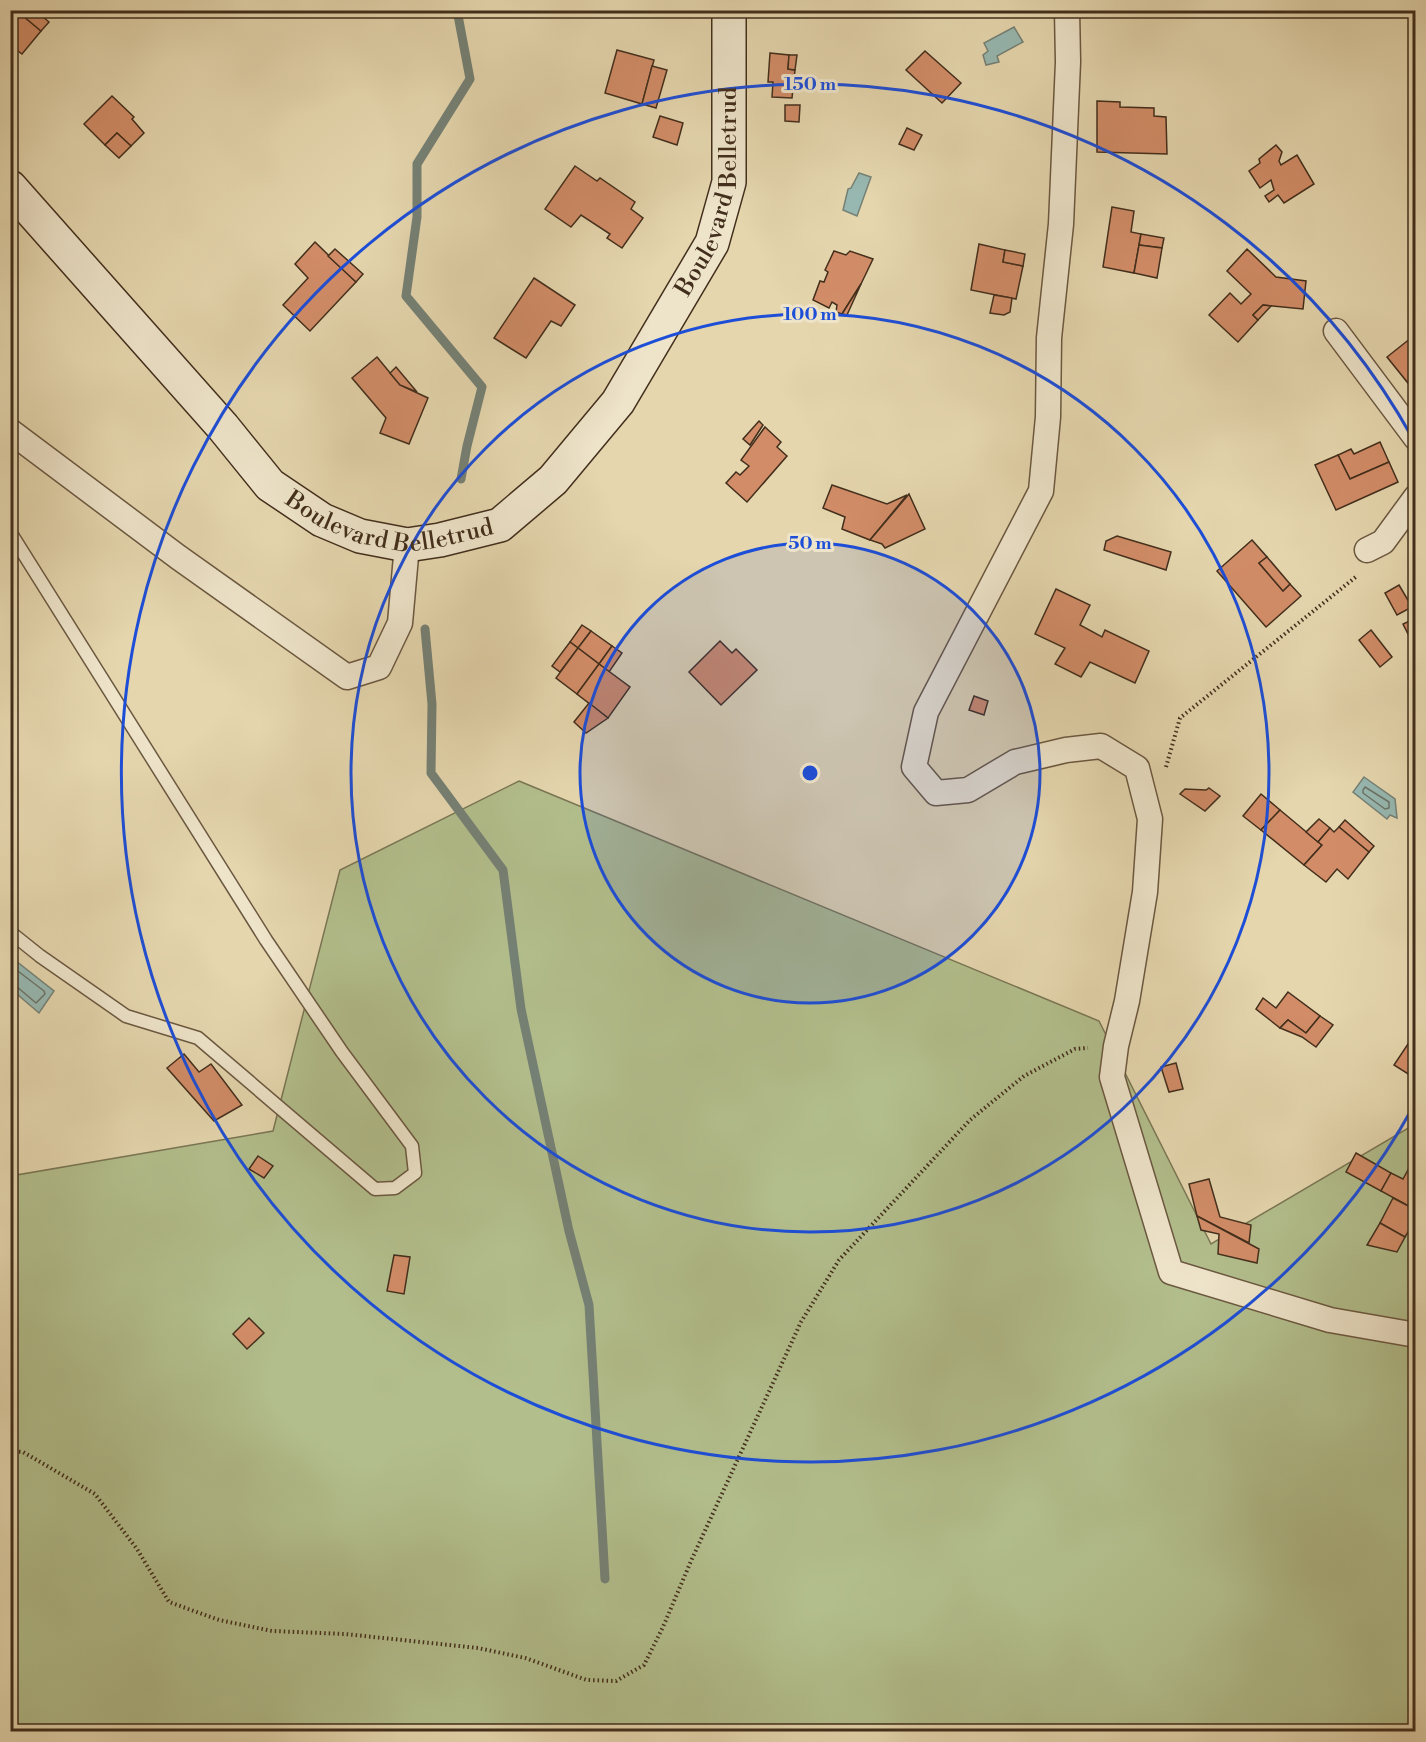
<svg xmlns="http://www.w3.org/2000/svg" width="1426" height="1742" font-family="'Libre Bodoni',serif">
	<style>
		.green { fill: #b2be8c; stroke: #7a7654; stroke-width: 1.5 }
		.water { fill: #97b8b1; stroke: #758175; stroke-width: 1.5 }
		.lines { fill: none; stroke-linecap: round; stroke-linejoin: round }
		.shore { stroke: #6c7366; stroke-width: 1.5 }
		.stream { stroke: #758175; stroke-width: 9 }
		.building { fill: #d28d68; stroke: #422e1c; stroke-width: 1.5 }
		.lane-casing { stroke: #6b5840; stroke-width: 15 }
		.street-casing { stroke: #6b5840; stroke-width: 27 }
		.secondary-casing { stroke: #422e1c; stroke-width: 36 }
		.path { stroke: #422e1c; stroke-width: 4; stroke-dasharray: 1.5 3; stroke-linecap: butt }
		.lane { stroke: #eee4ca; stroke-width: 12 }
		.street { stroke: #eee4ca; stroke-width: 24 }
		.secondary { stroke: #eee4ca; stroke-width: 33 }
		.ring { fill: none; stroke: #1d4ed8; stroke-width: 3 }
		.labels { text-anchor: middle; dominant-baseline: central; stroke-width: 6; stroke-linejoin: round; paint-order: stroke }
		.street-label { font-size: 24px; fill: #422e1c; stroke: #eee4ca }
		.centre { fill: #1d4ed8; stroke: #eee4ca; stroke-width: 3 }
		.ring-label { font-size: 18px; text-anchor: middle; font-weight: bold; fill: #1d4ed8; stroke: #eee4ca; stroke-width: 6; stroke-linejoin: round; paint-order: stroke }
	</style>
	<rect width="100%" height="100%" fill="#e5d6ae"/>
	<filter id="stains"><feTurbulence type="fractalNoise" baseFrequency=".00333" numOctaves="4"/><feColorMatrix values="0 0 0 0 .2 0 0 0 0 .09 0 0 0 0 .02 0 0 0 .5 -.17"/></filter>
	<radialGradient id="worn" r=".72"><stop offset=".6" stop-color="#630" stop-opacity="0"/><stop offset="1" stop-color="#630" stop-opacity=".3"/></radialGradient>
	<polygon class="green" points="519,781 1099,1021 1211,1244 1415,1124 1415,1731 11,1732 11,1176 273,1131 340,870"/>
	<g class="water">
		<polygon points="1014,27 1023,42 997,56 999,62 986,65 983,55 988,51 984,43"/>
		<polygon points="859,173 871,177 857,216 843,210 848,189 851,188"/>
		<polygon points="1364,777 1395,799 1397,818 1390,815 1387,819 1353,792"/>
		<polygon points="11,957 54,991 39,1013 11,989"/>
	</g>
	<g class="lines">
		<g class="shore">
			<polygon points="1365,787 1389,802 1389,808 1385,809 1363,793 1363,790"/>
			<polyline points="10,965 44,991 45,994 36,1003 16,986 10,985"/>
		</g>
		<g class="stream">
			<polyline points="457,10 470,79 417,164 417,217 406,296 482,387 467,446 461,479"/>
			<polyline points="425,629 432,704 431,773 503,870 521,1009 569,1231 589,1305 605,1579"/>
		</g>
	</g>
	<g class="building">
		<polygon points="10,10 16,10 41,31 22,54 10,45"/>
		<polygon points="16,10 35,10 49,22 41,31"/>
		<polygon points="617,50 654,60 642,104 605,93"/>
		<polygon points="925,51 961,83 942,103 906,70"/>
		<polygon points="770,53 789,55 788,69 795,70 792,98 772,97 773,82 768,82"/>
		<polygon points="789,55 797,55 795,70 788,69"/>
		<polygon points="652,66 667,70 656,108 642,104"/>
		<polygon points="112,96 134,117 132,119 144,133 131,146 117,133 105,145 84,124"/>
		<polygon points="1097,101 1120,102 1120,107 1154,108 1154,116 1166,117 1167,154 1097,152"/>
		<polygon points="785,105 800,105 799,122 785,121"/>
		<polygon points="660,116 683,123 677,145 653,137"/>
		<polygon points="907,128 922,135 914,150 899,144"/>
		<polygon points="117,133 131,146 119,158 105,145"/>
		<polygon points="1276,145 1282,152 1279,161 1281,165 1297,155 1314,184 1284,203 1278,195 1269,202 1265,196 1274,190 1271,180 1260,188 1249,171 1260,163 1259,159"/>
		<polygon points="575,166 597,181 600,178 635,202 631,209 643,218 622,248 607,238 610,234 581,215 571,227 545,209"/>
		<polygon points="1112,207 1134,211 1131,232 1141,234 1134,273 1103,267"/>
		<polygon points="1141,234 1164,238 1162,248 1139,245"/>
		<polygon points="315,242 356,282 310,331 283,305 308,278 295,264"/>
		<polygon points="979,244 1005,250 1003,262 1023,266 1016,299 971,290"/>
		<polygon points="1139,245 1162,248 1157,278 1134,273"/>
		<polygon points="335,249 363,274 356,282 328,256"/>
		<polygon points="1247,249 1276,277 1306,281 1303,309 1263,305 1253,315 1258,320 1238,342 1209,315 1230,293 1241,304 1251,294 1227,271"/>
		<polygon points="1005,250 1025,254 1023,266 1003,262"/>
		<polygon points="834,251 846,255 850,251 873,259 861,284 842,314 836,312 837,305 832,302 829,308 813,300 820,281 824,282 828,272 825,270"/>
		<polygon points="534,278 575,305 561,326 551,321 526,358 494,338"/>
		<polygon points="861,284 847,315 842,314"/>
		<polygon points="994,295 1012,298 1010,312 1004,315 990,313"/>
		<polygon points="1263,305 1271,306 1258,320 1253,315"/>
		<polygon points="1416,334 1416,393 1387,357"/>
		<polygon points="377,357 400,385 428,398 409,444 380,433 386,418 352,378"/>
		<polygon points="396,367 417,392 400,385 390,373"/>
		<polygon points="759,421 763,425 750,445 743,439"/>
		<polygon points="765,427 781,442 777,447 787,456 747,502 726,483 736,472 740,475 749,466 741,460"/>
		<polygon points="1380,442 1389,462 1350,479 1338,455 1351,449 1354,454"/>
		<polygon points="1338,455 1350,479 1389,462 1398,482 1336,510 1315,465"/>
		<polygon points="832,485 887,504 907,495 870,540 842,529 845,517 823,508"/>
		<polygon points="909,494 925,529 885,548 882,544 870,540"/>
		<polygon points="1117,536 1171,552 1166,570 1104,550 1106,541"/>
		<polygon points="1252,540 1267,557 1259,563 1283,591 1290,584 1301,596 1266,627 1217,571"/>
		<polygon points="1267,557 1290,584 1283,591 1259,563"/>
		<polygon points="1399,585 1412,607 1397,615 1385,593"/>
		<polygon points="1056,589 1090,605 1080,625 1102,637 1105,630 1149,651 1135,683 1090,662 1081,677 1055,664 1065,648 1035,634"/>
		<polygon points="1416,618 1416,637 1411,640 1403,624"/>
		<polygon points="582,625 591,631 578,648 570,642"/>
		<polygon points="1371,630 1392,657 1380,667 1359,640"/>
		<polygon points="591,631 612,646 599,664 578,648"/>
		<polygon points="720,641 732,653 736,649 757,670 721,705 689,672"/>
		<polygon points="570,642 578,648 560,672 552,666"/>
		<polygon points="612,646 622,653 609,672 599,664"/>
		<polygon points="578,648 599,664 577,694 556,678"/>
		<polygon points="599,664 630,687 608,718 577,694"/>
		<polygon points="974,696 988,701 984,715 969,710"/>
		<polygon points="589,703 608,718 586,733 574,722"/>
		<polygon points="1209,788 1220,796 1205,811 1180,794 1185,789 1206,790"/>
		<polygon points="1261,794 1280,810 1261,830 1243,816"/>
		<polygon points="1280,810 1322,845 1304,865 1261,830"/>
		<polygon points="1319,819 1330,828 1318,842 1306,832"/>
		<polygon points="1345,820 1374,846 1369,852 1339,827"/>
		<polygon points="1339,827 1369,852 1348,879 1337,869 1326,882 1304,865 1322,845 1318,842 1330,828 1334,832"/>
		<polygon points="1288,992 1320,1016 1306,1033 1288,1020 1280,1028 1256,1009 1263,998 1276,1008"/>
		<polygon points="1320,1016 1333,1025 1316,1047 1302,1037 1280,1028 1288,1020 1306,1033"/>
		<polygon points="1416,1032 1416,1079 1394,1065"/>
		<polygon points="184,1054 199,1072 211,1064 242,1105 214,1121 167,1068"/>
		<polygon points="1176,1063 1183,1089 1169,1092 1161,1067"/>
		<polygon points="1356,1153 1391,1173 1381,1191 1346,1172"/>
		<polygon points="258,1156 273,1166 264,1178 249,1169"/>
		<polygon points="1415,1157 1416,1158 1416,1210 1381,1191 1391,1173 1403,1179"/>
		<polygon points="1209,1179 1220,1217 1251,1225 1249,1243 1197,1216 1189,1184"/>
		<polygon points="1393,1198 1416,1210 1416,1219 1405,1237 1380,1223"/>
		<polygon points="1197,1216 1259,1249 1257,1263 1218,1254 1219,1234 1201,1230"/>
		<polygon points="1380,1223 1405,1237 1397,1252 1367,1245"/>
		<polygon points="394,1255 410,1257 404,1294 387,1291"/>
		<polygon points="249,1318 264,1333 247,1349 233,1334"/>
	</g>
	<g class="lines">
		<g class="lane-casing">
			<polyline id="lane" points="10,532 266,940 342,1052 412,1146 415,1173 395,1188 375,1189 198,1038 126,1016 40,956 10,932"/>
		</g>
		<g class="street-casing">
			<g id="street">
				<polyline points="1067,10 1068,62 1061,224 1049,338 1048,417 1041,491 926,712 914,767 936,793 968,790 1015,762 1066,750 1101,746 1137,768 1150,819 1145,892 1127,1001 1116,1046 1112,1077 1171,1272 1330,1320 1416,1335"/>
				<polyline points="1336,331 1416,438"/>
				<polyline points="10,431 178,557 347,677 379,667 400,623 407,545"/>
				<polyline points="1367,550 1383,542 1416,497"/>
			</g>
		</g>
		<g class="secondary-casing">
			<g id="secondary">
				<path id="s1" d="M10 187 223 427 270 485 322 520 360 536 407 545 440 540 500 525 553 480 618 402 712 243 729 182V10"/>
			</g>
		</g>
		<g class="path">
			<polyline points="1166,767 1180,718 1357,576"/>
			<polyline points="10,1451 23,1452 95,1494 137,1549 169,1602 219,1620 272,1631 345,1634 478,1648 525,1658 587,1680 616,1681 644,1665 663,1627 691,1561 801,1322 839,1260 970,1120 1024,1076 1075,1049 1088,1048"/>
		</g>
		<use href="#lane" class="lane"/>
		<use href="#street" class="street"/>
		<use href="#secondary" class="secondary"/>
	</g>
	<circle cx="810" cy="773" r="230" fill="#1d4ed8" fill-opacity=".12"/>
	<g class="ring">
		<circle cx="810" cy="773" r="230"/>
		<circle cx="810" cy="773" r="459"/>
		<path d="M1413 1107A689 689 0 1 1 1413 439"/>
	</g>
	<g class="labels">
		<g class="street-label">
			<text stroke="none"><textPath href="#s1" startOffset="1048">Boulevard Belletrud</textPath></text>
			<text stroke="none"><textPath href="#s1" startOffset="526">Boulevard Belletrud</textPath></text>
		</g>
	</g>
	<circle cx="810" cy="773" r="9" class="centre"/>
	<g class="ring-label">
		<text x="810" y="90">150 m</text>
		<text x="810" y="320">100 m</text>
		<text x="810" y="549">50 m</text>
	</g>
	<rect width="1426" height="1742" fill="none" stroke="#e5d6ae" stroke-width="36"/>
	<rect x="12" y="12" width="1402" height="1718" fill="none" stroke="#422e1c" stroke-width="3"/>
	<rect x="18" y="18" width="1390" height="1706" fill="none" stroke="#422e1c" stroke-width="1.5"/>
	<rect width="100%" height="100%" filter="url(#stains)"/>
	<rect width="100%" height="100%" fill="url(#worn)"/>
</svg>
